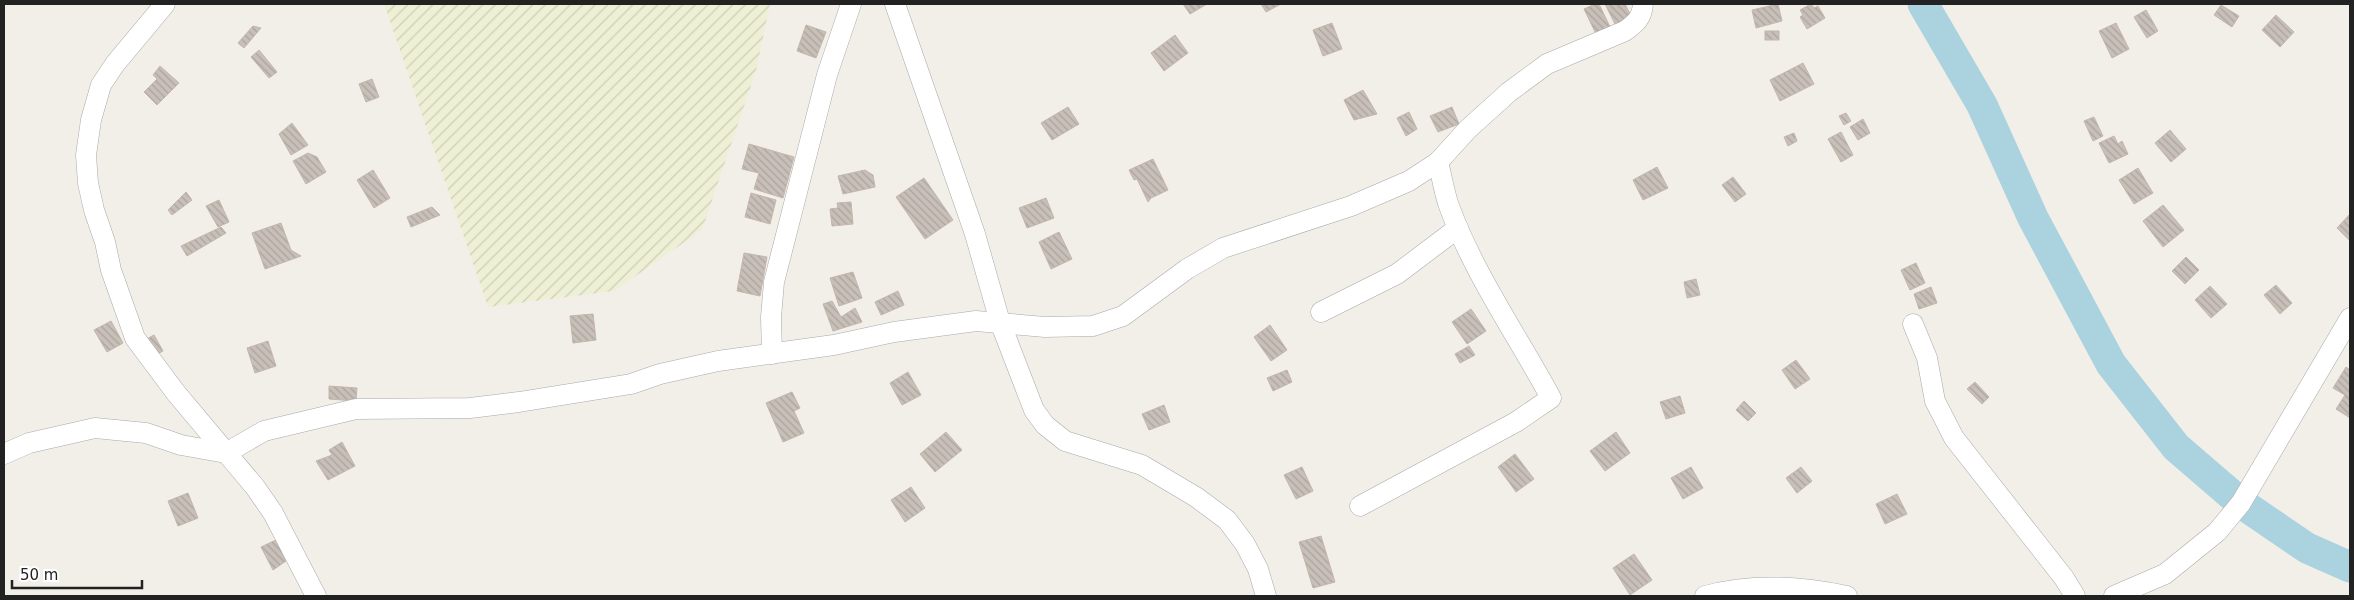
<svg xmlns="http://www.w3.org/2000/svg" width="2354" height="600" font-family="'DejaVu Sans',sans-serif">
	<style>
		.farmland { fill: url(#farmland-furrows) }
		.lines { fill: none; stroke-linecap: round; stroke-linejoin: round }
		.river { stroke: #aad3df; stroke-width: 31 }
		.building { fill: url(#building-back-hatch); stroke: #c4b6ab }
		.minor-casing { stroke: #a9a9a9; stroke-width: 21 }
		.minor { stroke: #fff; stroke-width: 20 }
	</style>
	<defs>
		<pattern id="farmland-furrows" width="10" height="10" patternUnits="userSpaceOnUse" patternTransform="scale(1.25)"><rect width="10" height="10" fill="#eef0d5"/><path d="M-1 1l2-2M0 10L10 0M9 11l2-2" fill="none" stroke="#ccceb7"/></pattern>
		<pattern id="building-back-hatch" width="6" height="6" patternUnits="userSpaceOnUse" patternTransform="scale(1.25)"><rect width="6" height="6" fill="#c7bfb8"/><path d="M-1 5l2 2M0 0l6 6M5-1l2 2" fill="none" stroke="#aba49e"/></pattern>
	</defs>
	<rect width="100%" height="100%" fill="#f2efe9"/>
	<polygon class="farmland" points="384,4 770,4 756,71 702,230 614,291 488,307"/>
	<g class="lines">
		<polyline class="river" points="1923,4 1982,105 2033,218 2111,364 2176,447 2241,503 2307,548 2350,567"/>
	</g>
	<g class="building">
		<polygon points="1183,4 1207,4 1190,14"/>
		<polygon points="1261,4 1281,4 1266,12"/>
		<polygon points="1595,4 1599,4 1611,29 1597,36 1584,9"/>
		<polygon points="1605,4 1625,4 1631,16 1615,24"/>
		<polygon points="1778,4 1782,21 1756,28 1752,10"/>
		<polygon points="1811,4 1814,8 1818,6 1825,18 1807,29 1800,17 1803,15 1800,10"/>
		<polygon points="2221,5 2239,16 2232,27 2214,15"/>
		<polygon points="2146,10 2158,31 2147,38 2134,17"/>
		<polygon points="2276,15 2294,32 2280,47 2262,30"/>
		<polygon points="1332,23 1342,49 1323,56 1313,30"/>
		<polygon points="2116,23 2129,49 2112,58 2099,31"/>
		<polygon points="806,25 826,32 816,58 797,51"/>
		<polygon points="253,26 261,28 244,48 238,43"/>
		<rect x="1765" y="31" width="14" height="9"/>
		<polygon points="1175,35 1188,53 1164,71 1151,53"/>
		<polygon points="259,50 277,72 269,78 251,57"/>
		<polygon points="1803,63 1814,84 1780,101 1770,80"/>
		<polygon points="160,66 179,83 157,105 144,92 157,79 153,75"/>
		<polygon points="372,79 379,97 366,102 359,84"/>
		<polygon points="1363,90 1377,114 1354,120 1344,100"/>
		<polygon points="1068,107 1079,124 1052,140 1041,123"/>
		<polygon points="1452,107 1459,124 1438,132 1430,116"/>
		<polygon points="1409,112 1417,129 1406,136 1397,118"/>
		<polygon points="1846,113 1851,121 1844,125 1839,116"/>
		<polygon points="2094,117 2103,136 2093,141 2084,121"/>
		<polygon points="1863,119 1870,133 1858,140 1850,127"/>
		<polygon points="292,123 308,145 291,155 279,134"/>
		<polygon points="2170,130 2186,149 2171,162 2155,143"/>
		<polygon points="1841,132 1853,155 1841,162 1828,139"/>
		<polygon points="1794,133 1797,141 1788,146 1784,137"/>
		<polygon points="2114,136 2118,144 2122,141 2128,154 2109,163 2099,143"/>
		<polygon points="749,144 794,157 783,198 754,189 759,173 742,169"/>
		<polygon points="308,153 317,157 326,172 306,184 293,161"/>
		<polygon points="1153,159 1168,190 1151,198 1148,202 1137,179 1134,180 1129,170"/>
		<polygon points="1657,167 1668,188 1643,200 1633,180"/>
		<polygon points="2138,168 2153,193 2134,204 2119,180"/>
		<polygon points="373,170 390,198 374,208 357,180"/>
		<polygon points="865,170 873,175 875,187 843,194 838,176"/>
		<polygon points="1733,177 1746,194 1735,202 1722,185"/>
		<polygon points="924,178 953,220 925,239 896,197"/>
		<polygon points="186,192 192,200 172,215 168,210"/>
		<polygon points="751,193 776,200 770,224 745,217"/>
		<polygon points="1046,198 1054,218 1027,228 1019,208"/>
		<polygon points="219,200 229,222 218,227 206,206"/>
		<polygon points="851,202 853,224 832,226 830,209 838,208 837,203"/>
		<polygon points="2163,205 2184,230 2163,247 2143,221"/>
		<polygon points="432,207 440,215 411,227 407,217"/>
		<polygon points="2350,214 2350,241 2337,228"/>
		<polygon points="281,223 291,250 301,256 265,269 252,233"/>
		<polygon points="221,227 226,233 187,256 181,246"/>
		<polygon points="1059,232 1072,259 1051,269 1039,242"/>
		<polygon points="744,253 767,257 760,296 737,291"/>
		<polygon points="2186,257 2199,270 2185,284 2172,271"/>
		<polygon points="1916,263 1925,283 1910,290 1901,270"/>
		<polygon points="853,272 862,298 839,306 830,278"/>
		<polygon points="1696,279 1700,295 1687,298 1684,282"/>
		<polygon points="2276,285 2292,303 2280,314 2264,295"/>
		<polygon points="2210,286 2227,304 2211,318 2195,300"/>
		<polygon points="1931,287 1937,303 1919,309 1914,294"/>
		<polygon points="898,291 904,305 881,315 875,302"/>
		<polygon points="832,301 841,317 855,308 862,322 833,331 823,304"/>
		<polygon points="1471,309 1486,331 1467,344 1452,322"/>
		<polygon points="593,314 596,340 573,343 570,316"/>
		<polygon points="111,321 123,343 107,352 94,330"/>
		<polygon points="1270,325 1287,350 1271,361 1254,337"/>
		<polygon points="154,335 163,351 152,357 143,341"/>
		<polygon points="268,341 276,366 255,373 247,348"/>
		<polygon points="1469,346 1475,355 1460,363 1455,354"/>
		<polygon points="1796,360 1810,379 1795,389 1782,370"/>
		<polygon points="2346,367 2350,370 2350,418 2336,409 2345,395 2333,388"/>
		<polygon points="1287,370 1292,382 1273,391 1267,378"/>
		<polygon points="908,372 921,395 902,405 890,383"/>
		<polygon points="1975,382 1989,397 1982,404 1967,389"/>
		<polygon points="329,386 357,388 356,401 329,399"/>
		<polygon points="792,392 800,408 794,411 804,433 783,442 766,403"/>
		<polygon points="1680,396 1685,413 1666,419 1660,402"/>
		<polygon points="1744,401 1756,413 1748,421 1736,410"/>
		<polygon points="1164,405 1170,422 1149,430 1142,414"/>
		<polygon points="946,432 962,450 935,472 920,454"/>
		<polygon points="1616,432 1630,453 1605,471 1590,451"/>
		<polygon points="342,442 355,466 328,480 316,461 332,455 329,450"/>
		<polygon points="1515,454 1534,479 1516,492 1498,467"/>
		<polygon points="1302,467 1313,491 1296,499 1284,475"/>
		<polygon points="1691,467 1703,488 1683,499 1671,478"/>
		<polygon points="1801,467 1812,481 1797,493 1786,478"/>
		<polygon points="911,487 925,508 905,522 891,500"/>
		<polygon points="188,493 198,518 178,526 168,501"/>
		<polygon points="1897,494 1907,514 1885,524 1876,504"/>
		<polygon points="1321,536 1335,582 1313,588 1299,542"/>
		<polygon points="278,539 289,559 273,570 261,547"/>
		<polygon points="1634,554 1652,580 1630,595 1613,568"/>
	</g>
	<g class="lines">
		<g class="minor-casing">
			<g id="minor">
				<polyline points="165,4 115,64 101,85 91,120 86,155 88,183 94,210 105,242 111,270 135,338 176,393 255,487 273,513 316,596"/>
				<polyline points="895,4 975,234 1000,322 1034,410 1045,425 1065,441 1142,465 1196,497 1227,520 1245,544 1258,569 1266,596"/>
				<polyline points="1321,312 1397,274 1458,228"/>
				<polyline points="1913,324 1927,358 1935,401 1954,438 2064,578 2075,596"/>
				<polyline points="772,354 771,317 774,282 827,75 851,4"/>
				<path d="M4 454 29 443 95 428 146 433 181 445 226 453 264 431 356 409 470 408 519 402 631 384 660 374 718 361 834 345 894 332 976 321 1045 327 1093 326 1123 316 1187 269 1223 248 1351 206 1409 181 1438 162 1468 129 1509 92 1547 64 1625 31C1636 23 1642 18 1643 4"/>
				<path d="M1360 506 1516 422 1551 398C1518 337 1473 272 1449 206 1444 192 1442 177 1438 162"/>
				<path d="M1705 596C1752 583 1800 586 1847 596"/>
				<polyline points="2114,596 2165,574 2217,532 2241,503 2350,318"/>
			</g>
		</g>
		<use href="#minor" class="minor"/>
	</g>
	<rect width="2354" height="600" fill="none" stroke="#222222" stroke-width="10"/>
	<path d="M12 580v8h130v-8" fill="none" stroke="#222222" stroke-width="2.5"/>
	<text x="20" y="580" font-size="15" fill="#222222" stroke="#ffffff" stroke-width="4" paint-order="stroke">50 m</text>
</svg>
